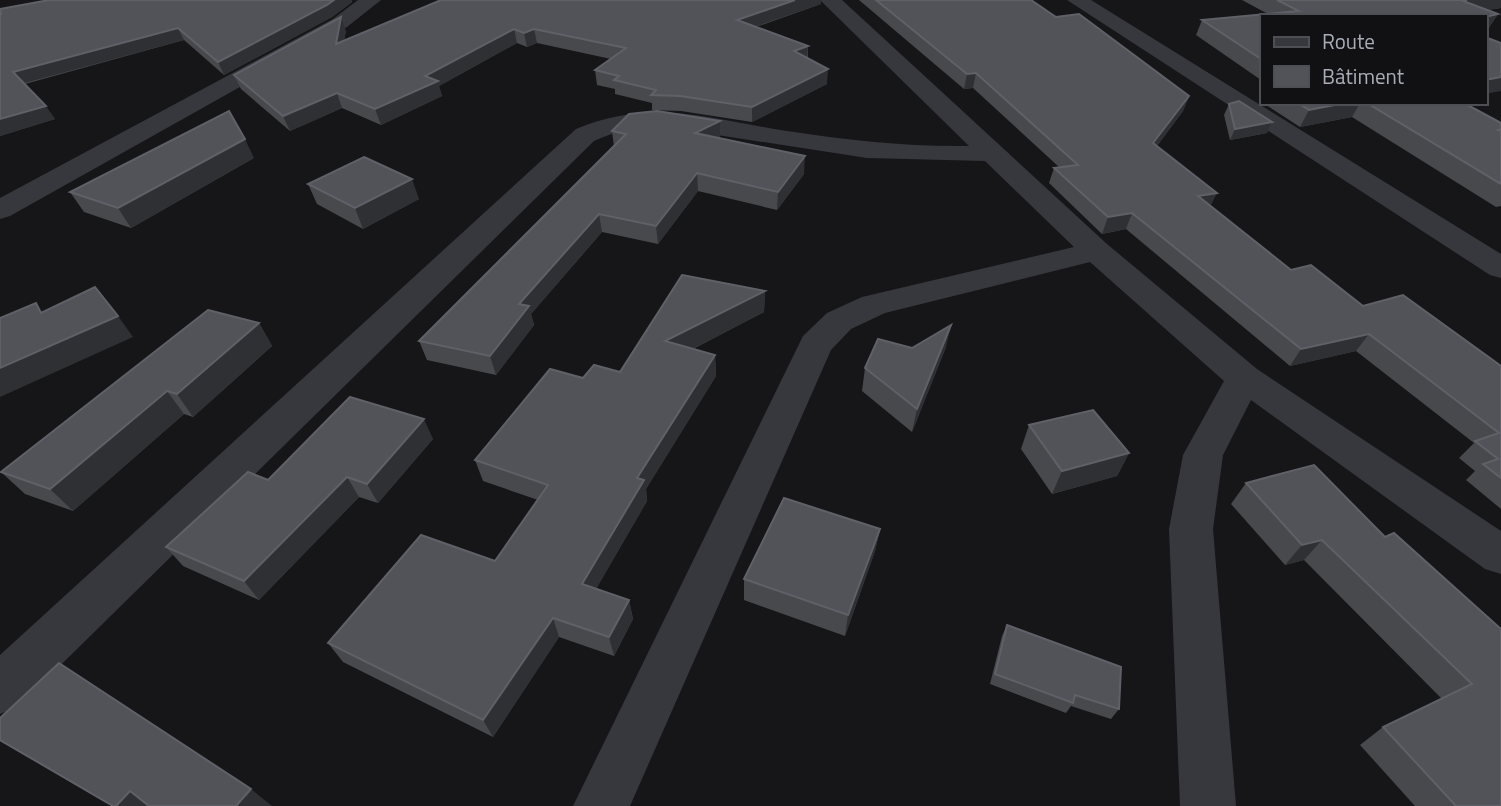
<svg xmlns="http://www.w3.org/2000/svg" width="1501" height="806" font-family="'Titillium Web',sans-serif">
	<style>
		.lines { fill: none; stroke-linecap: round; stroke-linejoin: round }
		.minor { fill: #37383d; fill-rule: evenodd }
		.wall { fill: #47494d }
		.shaded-wall { fill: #2f3033 }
		.building { fill: #525359; stroke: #5f6168; stroke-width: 2 }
	</style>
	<rect width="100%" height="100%" fill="#161618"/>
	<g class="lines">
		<g class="minor">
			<polygon points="358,0 381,0 347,27 10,216 0,219 0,198 333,19"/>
			<path d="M820 0H842L1107 244 1257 369 1501 531V574L1485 569 1251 400 1223 455 1213 529 1236 806H1180L1169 529 1183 455 1224 381 1090 262 885 313 851 329 831 350 630 806H573L803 336 827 313 862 297 1074 247 985 161 867 158 659 126C635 126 616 131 594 141L18 707 0 714V655L576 129C652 97 709 119 787 131 847 140 908 147 969 146Z"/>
			<polygon points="1067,0 1091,0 1501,254 1501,278 1490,275"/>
		</g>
	</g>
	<g class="wall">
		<polygon points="441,0 821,0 821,4 756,27 808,46 808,58 827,84 752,122 681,111 652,110 652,103 615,94 615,89 597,85 595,70 611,59 537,43 527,47 517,43 439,86 442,96 381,125 342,108 290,131 241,89 234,75 346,31 344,40"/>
		<polygon points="859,0 1031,0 1056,17 1189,96 1183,111 1157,146 1211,206 1291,270 1363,306 1501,366 1501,509 1466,480 1475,471 1459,458 1474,443 1356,351 1290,366 1126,229 1102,234 1049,183 1054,168 1059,167 973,88 964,89"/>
		<polygon points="1242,0 1501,0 1501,8 1487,10 1498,14 1488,29 1485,30 1485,16 1261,16 1261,80 1196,35 1202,20 1268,14"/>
		<polygon points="352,2 332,17 224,75 184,40 25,84 55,119 0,136 0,15"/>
		<polygon points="1263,103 1479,103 1469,106 1501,123 1501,206 1496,207 1352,117 1300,127"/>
		<polygon points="1229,104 1272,122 1267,133 1230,140 1224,115"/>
		<polygon points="720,121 720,138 804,174 777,210 698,191 658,244 602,232 531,314 534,325 496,375 427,360 419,341 614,147 612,131"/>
		<polygon points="254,158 131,228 84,212 70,192"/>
		<polygon points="308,184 419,199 363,229 317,204"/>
		<polygon points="765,291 764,312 693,349 715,355 716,376 646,489 647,501 596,589 629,600 633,619 614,656 559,637 493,737 343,662 328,643 495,561 538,500 483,481 475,460 583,378 620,372"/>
		<polygon points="259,323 272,346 193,417 184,414 73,511 25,494 1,472"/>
		<polygon points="946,347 912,432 862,391 865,368"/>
		<polygon points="1029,425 1129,453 1117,476 1052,494 1021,449"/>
		<polygon points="433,439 378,503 359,497 259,600 183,566 166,547 268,480"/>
		<polygon points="1246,483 1385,537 1501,629 1501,806 1415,806 1360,745 1383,727 1442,699 1304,560 1285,565 1231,504"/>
		<polygon points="880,529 875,551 845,636 744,600 744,579"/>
		<polygon points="1007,625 1119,709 1111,719 1071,706 1066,713 990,684 1002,636"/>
		<polygon points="0,741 272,806 112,806"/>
	</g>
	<g class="shaded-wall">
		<polygon points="334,0 352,0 352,2 332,17 224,75 218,62"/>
		<polygon points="795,0 821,0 821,4 737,33 737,20"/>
		<polygon points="1467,0 1501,0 1501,8 1454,16 1463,1"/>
		<polygon points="1498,14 1488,29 1485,30 1485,17"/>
		<polygon points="341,17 346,31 341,58 336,44"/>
		<polygon points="178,28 184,40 21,84 13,72"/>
		<polygon points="514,29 517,43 439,86 442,96 381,125 375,109 425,76"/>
		<polygon points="534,29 537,43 527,47 524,33"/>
		<polygon points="808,46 807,60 794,51"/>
		<polygon points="828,69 827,84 752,122 752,107"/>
		<polygon points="976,73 973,88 964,89 967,74"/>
		<polygon points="1501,77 1501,91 1485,94 1485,80"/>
		<polygon points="337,93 342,108 290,131 283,116"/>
		<polygon points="1189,96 1183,111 1147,159 1153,143"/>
		<polygon points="1345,103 1360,103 1352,117 1300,127 1309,110"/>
		<polygon points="1448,103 1479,103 1441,113"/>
		<polygon points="46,106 55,119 0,136 0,119"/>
		<polygon points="720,121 720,138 695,133"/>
		<polygon points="1272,122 1267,133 1230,140 1235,129"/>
		<polygon points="245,139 254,158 131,228 118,208"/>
		<polygon points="805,156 804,174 777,210 778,192"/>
		<polygon points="697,173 698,191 658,244 656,226"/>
		<polygon points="412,179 419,199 363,229 355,208"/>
		<polygon points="1217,193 1209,209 1198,196"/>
		<polygon points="1132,213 1126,229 1102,234 1108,217"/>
		<polygon points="599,214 602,232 531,314 534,325 496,375 490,356 519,304"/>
		<polygon points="765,291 764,312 667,362 665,341"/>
		<polygon points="118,316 133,337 0,397 0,368"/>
		<polygon points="259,323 272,346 193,417 177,394"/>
		<polygon points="951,325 946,347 912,432 917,409"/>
		<polygon points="1369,334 1356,351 1290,366 1301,349"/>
		<polygon points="715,355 716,376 646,489 647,501 588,603 582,584 637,478"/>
		<polygon points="167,391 184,414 73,511 50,489"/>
		<polygon points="424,419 433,439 378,503 367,484"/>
		<polygon points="1129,453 1117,476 1052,494 1062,471"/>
		<polygon points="347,477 359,497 259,600 244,581"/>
		<polygon points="880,529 875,551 845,636 848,615"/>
		<polygon points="1322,540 1304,560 1285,565 1302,545"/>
		<polygon points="629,600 633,619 614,656 609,637"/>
		<polygon points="553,618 559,637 493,737 483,720"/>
		<polygon points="251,789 272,806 236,806"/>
		<polygon points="130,791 152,806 116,806"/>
	</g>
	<g class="building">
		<polygon points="49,0 334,0 327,5 218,62 178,28 13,72 46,106 0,119 0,15 1,14 0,9"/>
		<polygon points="441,0 795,0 737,20 808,46 794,51 828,69 752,107 680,96 651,95 656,90 614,80 619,76 595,70 626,48 534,29 524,33 514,29 425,76 438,81 375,109 337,93 283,116 234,75 341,17 336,44"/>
		<polygon points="876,0 1031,0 1056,17 1079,14 1189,96 1153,143 1217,193 1198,196 1291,270 1311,265 1363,306 1403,295 1501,366 1501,478 1483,464 1498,459 1475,441 1499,433 1369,334 1301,349 1132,213 1108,217 1054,168 1078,165 976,73 967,74"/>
		<polygon points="1277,0 1467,0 1463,1 1498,14 1485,17 1261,16 1261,59 1202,20 1299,11"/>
		<polygon points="1485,37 1501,43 1501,77 1485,80"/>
		<polygon points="1239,101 1272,122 1235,129 1229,104"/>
		<polygon points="1298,103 1345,103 1309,110"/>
		<polygon points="1367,103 1464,103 1501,123 1501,129 1498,130 1501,131 1501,184"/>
		<polygon points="229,111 245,139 118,208 70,192"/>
		<polygon points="657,111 720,121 695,133 805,156 778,192 697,173 656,226 599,214 519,304 529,306 490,356 419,341 626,134 612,131 629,114"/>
		<polygon points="364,157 412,179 355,208 308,184"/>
		<polygon points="682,275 765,291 665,341 715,355 637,478 644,480 582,584 629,600 609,637 553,618 483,720 328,643 421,535 495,561 548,485 475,460 550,369 583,378 594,365 620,372"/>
		<polygon points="95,287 118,316 0,368 0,318 36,303 41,313"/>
		<polygon points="208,310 259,323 177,394 167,391 50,489 1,472"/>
		<polygon points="951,325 917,409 865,368 878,339 912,348"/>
		<polygon points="350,397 424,419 367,484 347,477 244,581 166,547 248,472 268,480"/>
		<polygon points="1093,410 1129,453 1062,471 1029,425"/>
		<polygon points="1314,465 1385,537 1394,533 1501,629 1501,806 1456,806 1383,727 1472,684 1322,540 1302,545 1246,483"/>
		<polygon points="784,498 880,529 848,615 744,579"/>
		<polygon points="1007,625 1121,667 1119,709 1075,695 1073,703 995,674"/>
		<polygon points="59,663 251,789 236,806 149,806 130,791 116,806 113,806 0,740 0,718"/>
	</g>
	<rect x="1260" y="14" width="228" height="91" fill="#111113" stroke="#4d4f55" stroke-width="2"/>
	<rect x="1274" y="37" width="35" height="10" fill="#37383d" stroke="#4d4f55" stroke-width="2"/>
	<text x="1322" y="49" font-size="21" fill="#a8adb8">Route</text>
	<rect x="1274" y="66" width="35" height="21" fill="#525359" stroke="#4d4f55" stroke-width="2"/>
	<text x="1322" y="84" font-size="21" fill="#a8adb8">Bâtiment</text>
</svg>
